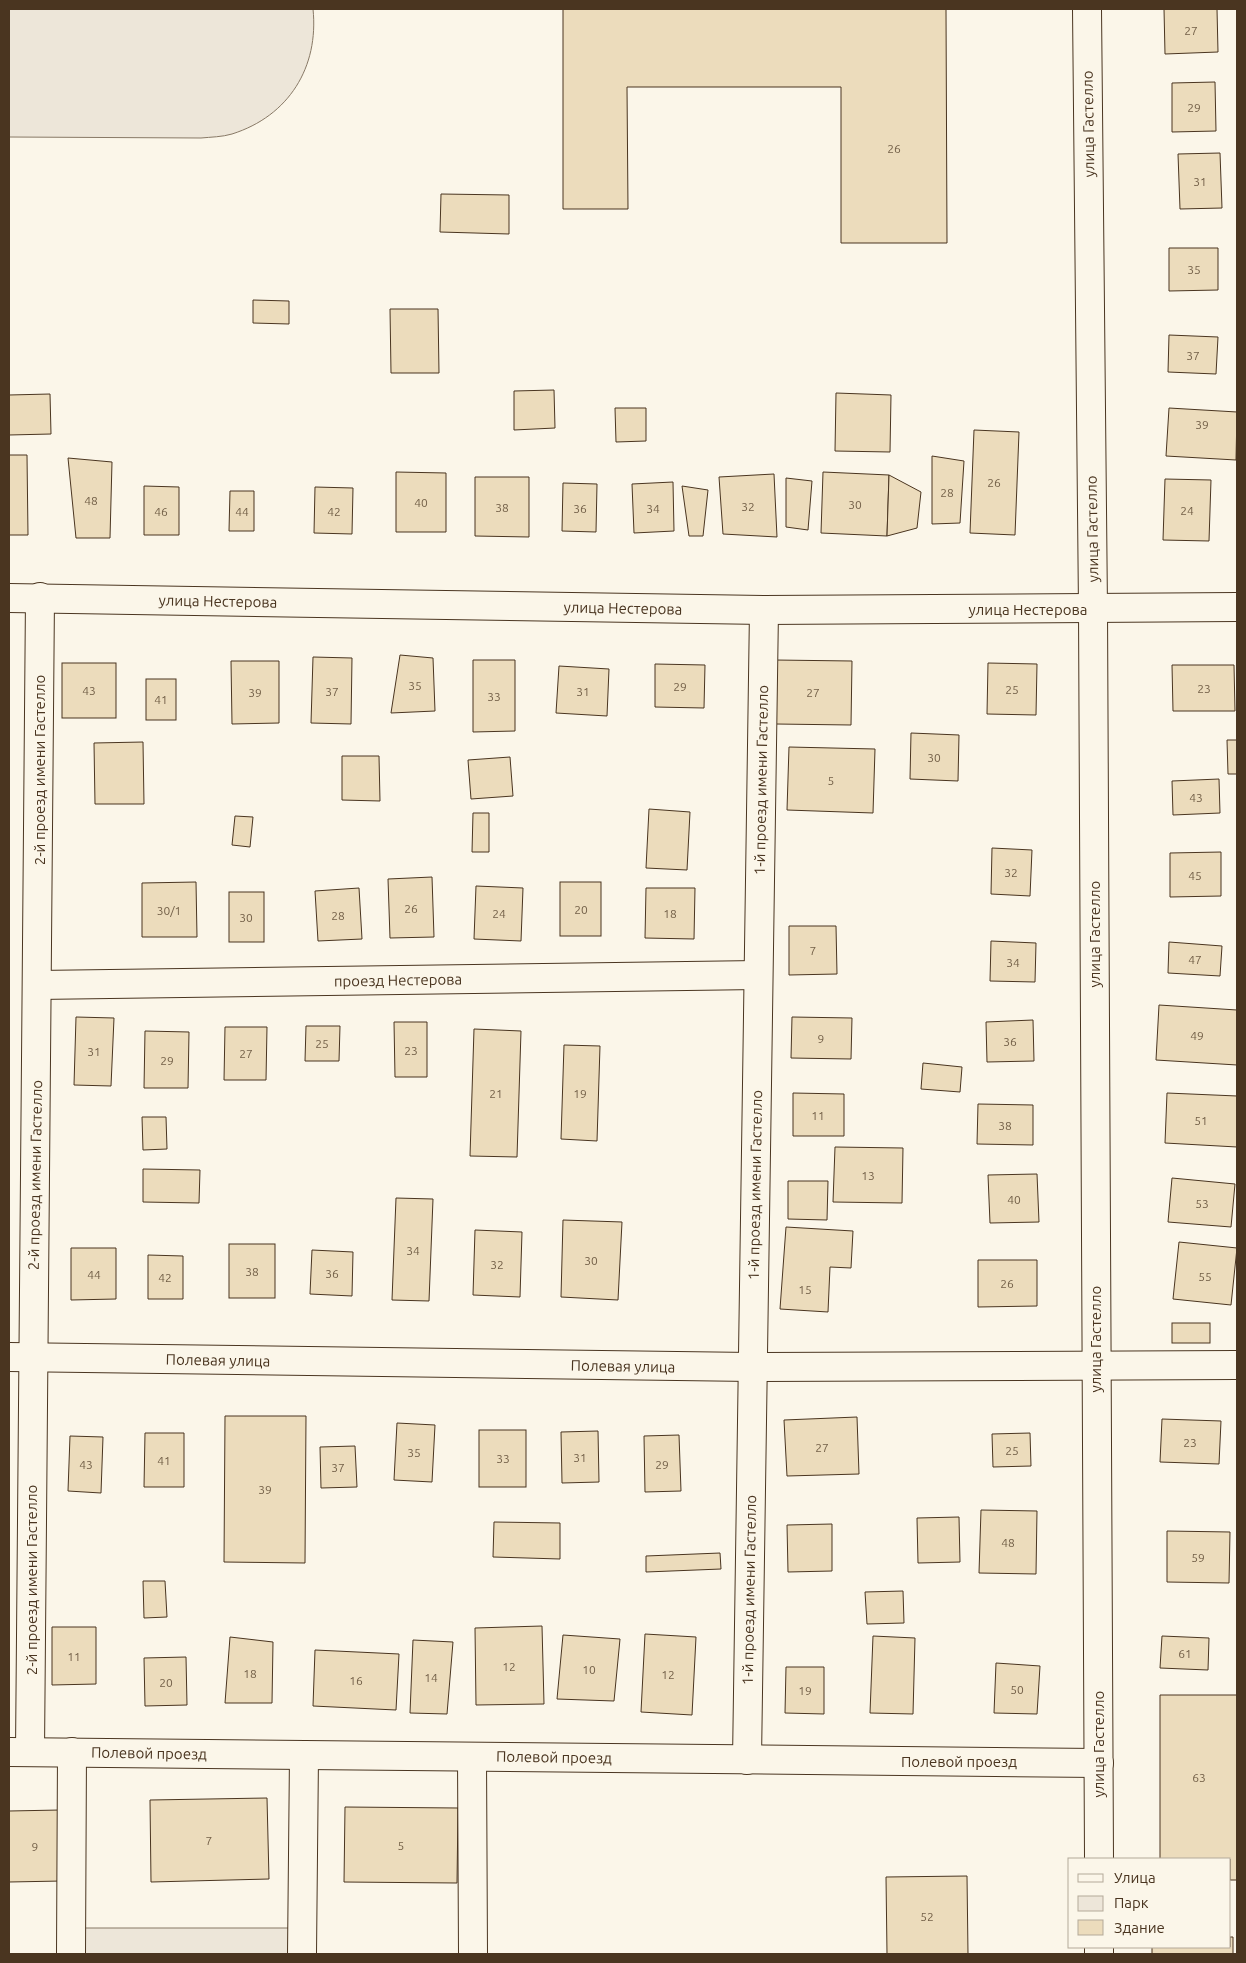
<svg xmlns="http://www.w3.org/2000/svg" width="1246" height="1963" font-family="Ubuntu,sans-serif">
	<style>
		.green { fill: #ede6d9; stroke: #887966 }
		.building { fill: #ecdcbc; stroke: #4a3520 }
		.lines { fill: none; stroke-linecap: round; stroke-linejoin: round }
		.minor-casing { stroke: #4a3520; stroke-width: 30 }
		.minor { stroke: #fbf6e9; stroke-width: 28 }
		.labels { text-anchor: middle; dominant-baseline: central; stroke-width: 4; stroke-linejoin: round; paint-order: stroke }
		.number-label { font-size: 12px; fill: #725f47 }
		.street-label { font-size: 15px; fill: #4a3520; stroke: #fbf6e9 }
	</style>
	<rect width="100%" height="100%" fill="#fbf6e9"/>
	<g class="green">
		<path d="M9 9H313C319 67 289 116 232 134 222 137 211 137 201 138L9 137Z"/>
		<rect x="81" y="1928" width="214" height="26"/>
	</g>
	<g class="building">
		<polygon points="563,9 946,9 947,243 841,243 841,87 627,87 628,209 563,209"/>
		<polygon points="1164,9 1217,9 1218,52 1165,54"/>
		<polygon points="1215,82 1216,131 1172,132 1172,83"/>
		<polygon points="1220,153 1222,208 1180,209 1178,154"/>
		<polygon points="441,194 509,195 509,234 440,232"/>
		<polygon points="1169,248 1218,248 1218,290 1169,291"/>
		<polygon points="253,300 289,301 289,324 253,323"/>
		<polygon points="390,309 438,309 439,373 391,373"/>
		<polygon points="1169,335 1218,337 1216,374 1168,372"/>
		<polygon points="554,390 555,428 514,430 514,391"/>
		<polygon points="836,393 891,395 890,452 835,451"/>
		<polygon points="50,394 51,434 9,435 9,395"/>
		<polygon points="615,408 646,408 646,441 616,442"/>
		<polygon points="1169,408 1237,412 1236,460 1166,456"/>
		<polygon points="974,430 1019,432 1015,535 970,533"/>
		<polygon points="9,455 27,455 28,535 9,535"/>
		<polygon points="932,456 964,461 960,523 932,524"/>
		<polygon points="68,458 112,462 110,538 76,538"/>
		<polygon points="396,472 446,473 446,532 396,532"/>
		<polygon points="823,472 889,475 887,536 821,533"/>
		<polygon points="774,474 777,537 723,534 719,477"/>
		<polygon points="889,475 921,492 917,528 887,536"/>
		<polygon points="475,477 529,477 529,537 475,536"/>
		<polygon points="786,478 812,481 808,530 786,527"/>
		<polygon points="1165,479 1211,480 1209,541 1163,540"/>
		<polygon points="673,482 674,531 634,533 632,484"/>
		<polygon points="563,483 597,484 596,532 562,531"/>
		<polygon points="144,486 179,487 179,535 144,535"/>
		<polygon points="682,486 708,490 703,536 689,536"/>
		<polygon points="315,487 353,488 352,534 314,533"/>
		<polygon points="230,491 254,491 254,531 229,531"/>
		<polygon points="400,655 433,658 435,711 391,713"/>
		<polygon points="313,657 352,658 351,724 311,723"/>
		<polygon points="473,660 515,660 515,731 473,732"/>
		<polygon points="775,660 852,661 851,725 776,724"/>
		<polygon points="231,661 279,661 279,723 232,724"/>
		<rect x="62" y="663" width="54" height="55"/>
		<polygon points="988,663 1037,664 1036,715 987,714"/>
		<polygon points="655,664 705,665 704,708 655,707"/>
		<polygon points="1172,665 1234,665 1235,711 1173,711"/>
		<polygon points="559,666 609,669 607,716 556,713"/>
		<rect x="146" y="679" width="30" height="41"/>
		<polygon points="911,733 959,735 958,781 910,779"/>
		<polygon points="1227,740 1237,740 1237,774 1228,774"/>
		<polygon points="143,742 144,804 95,804 94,743"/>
		<polygon points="789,747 875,749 873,813 787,810"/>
		<polygon points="342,756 379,756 380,801 342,800"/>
		<polygon points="510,757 513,796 471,799 468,760"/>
		<polygon points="1219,779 1220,813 1173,815 1172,781"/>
		<polygon points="649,809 690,812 687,870 646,868"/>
		<polygon points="473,813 489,813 489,852 472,852"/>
		<polygon points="235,816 253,817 250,847 232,845"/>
		<polygon points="992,848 1032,850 1030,896 991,894"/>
		<polygon points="1221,852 1221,896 1170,897 1170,853"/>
		<polygon points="432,877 434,937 390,938 388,879"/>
		<polygon points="196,882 197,937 142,937 142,883"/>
		<rect x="560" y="882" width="41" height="54"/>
		<polygon points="476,886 523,888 521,941 474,939"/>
		<polygon points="359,888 362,939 318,941 315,891"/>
		<polygon points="646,888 695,888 694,939 645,938"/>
		<rect x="229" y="892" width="35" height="50"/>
		<polygon points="789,926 836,926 837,974 789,975"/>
		<polygon points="991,941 1036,943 1035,982 990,981"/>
		<polygon points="1169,942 1222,946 1220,976 1168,973"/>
		<polygon points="1159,1005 1237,1010 1237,1065 1156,1060"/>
		<polygon points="76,1017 114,1018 111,1086 74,1085"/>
		<polygon points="792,1017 852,1018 851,1059 791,1058"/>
		<polygon points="1033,1020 1034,1061 987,1062 986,1022"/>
		<polygon points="394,1022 427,1022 427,1077 395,1077"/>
		<polygon points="306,1026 340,1026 339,1061 305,1061"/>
		<polygon points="225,1027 267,1027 266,1080 224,1080"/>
		<polygon points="474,1029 521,1031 517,1157 470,1156"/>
		<polygon points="145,1031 189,1032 188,1088 144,1088"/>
		<polygon points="564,1045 600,1046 597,1141 561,1139"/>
		<polygon points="923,1063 962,1067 960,1092 921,1089"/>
		<polygon points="793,1093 844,1094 844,1136 793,1136"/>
		<polygon points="1167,1093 1237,1096 1237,1147 1165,1143"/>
		<polygon points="978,1104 1033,1105 1033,1145 977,1144"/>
		<polygon points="142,1117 166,1117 167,1149 143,1150"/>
		<polygon points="835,1147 903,1148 902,1203 833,1202"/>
		<polygon points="143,1169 200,1170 199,1203 143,1202"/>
		<polygon points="1037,1174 1039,1222 990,1223 988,1175"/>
		<polygon points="1172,1178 1235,1184 1231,1227 1168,1222"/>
		<polygon points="788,1181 828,1181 827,1220 788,1219"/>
		<polygon points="396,1198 433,1199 429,1301 392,1300"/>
		<polygon points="563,1220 622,1222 618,1300 561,1297"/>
		<polygon points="786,1227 853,1231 851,1268 830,1267 828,1312 780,1309"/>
		<polygon points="475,1230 522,1232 520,1297 473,1295"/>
		<polygon points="1179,1242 1237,1248 1231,1305 1173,1299"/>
		<rect x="229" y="1244" width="46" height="54"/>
		<polygon points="71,1248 116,1248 116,1299 71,1300"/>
		<polygon points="312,1250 353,1252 352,1296 310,1294"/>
		<polygon points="148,1255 183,1256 183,1299 148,1299"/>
		<polygon points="978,1260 1037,1260 1037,1306 978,1307"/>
		<rect x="1172" y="1323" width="38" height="20"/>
		<polygon points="225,1416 306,1416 305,1563 224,1562"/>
		<polygon points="857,1417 859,1474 787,1476 784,1420"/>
		<polygon points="1162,1419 1221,1421 1219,1464 1160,1462"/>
		<polygon points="397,1423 435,1425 432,1482 394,1480"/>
		<rect x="479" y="1430" width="47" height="57"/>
		<polygon points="598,1431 599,1482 562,1483 561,1432"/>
		<polygon points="145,1433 184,1433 184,1487 144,1487"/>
		<polygon points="1030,1433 1031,1466 993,1467 992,1434"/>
		<polygon points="679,1435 681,1491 645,1492 644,1436"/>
		<polygon points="70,1436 103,1437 101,1493 68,1491"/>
		<polygon points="355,1446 357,1487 321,1488 320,1447"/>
		<polygon points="981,1510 1037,1511 1036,1574 979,1573"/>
		<polygon points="959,1517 960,1562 918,1563 917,1518"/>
		<polygon points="494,1522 560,1523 560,1559 493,1557"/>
		<polygon points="832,1524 832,1571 788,1572 787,1525"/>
		<polygon points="1167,1531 1230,1532 1229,1583 1167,1582"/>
		<polygon points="720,1553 721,1569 646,1572 646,1556"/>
		<polygon points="143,1581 165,1581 167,1617 144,1618"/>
		<polygon points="903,1591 904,1623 867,1624 865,1592"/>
		<polygon points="542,1626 544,1704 476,1705 475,1628"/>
		<polygon points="52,1627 96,1627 96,1684 52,1685"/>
		<polygon points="645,1634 696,1637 692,1715 641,1712"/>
		<polygon points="563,1635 620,1639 614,1701 557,1699"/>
		<polygon points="873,1636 915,1638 913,1714 870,1713"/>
		<polygon points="1162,1636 1209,1638 1208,1670 1160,1668"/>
		<polygon points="230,1637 273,1642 272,1703 225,1703"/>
		<polygon points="413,1640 453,1642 447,1714 410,1713"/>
		<polygon points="315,1650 399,1654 396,1710 313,1706"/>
		<polygon points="186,1657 187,1705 145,1706 144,1658"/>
		<polygon points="996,1663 1040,1666 1037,1714 994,1713"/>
		<polygon points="786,1667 824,1667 824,1714 785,1713"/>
		<polygon points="1160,1695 1237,1695 1237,1880 1230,1880 1230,1859 1160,1859"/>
		<polygon points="267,1798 269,1879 151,1882 150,1800"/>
		<polygon points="345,1807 458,1808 457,1883 344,1882"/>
		<polygon points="60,1810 62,1881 9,1882 9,1811"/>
		<polygon points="967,1876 968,1954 887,1954 886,1877"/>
		<polygon points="1230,1937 1233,1937 1233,1954 1152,1954 1152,1947 1230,1947"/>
	</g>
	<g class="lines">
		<g class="minor-casing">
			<g id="minor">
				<polyline points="1087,9 1093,609 1099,1859"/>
				<polyline points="9,598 764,610 1237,607"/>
				<polyline points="37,985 758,975"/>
				<polyline points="9,1357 752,1367 1237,1365"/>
				<polyline points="9,1752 1099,1763"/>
				<polyline points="30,1752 40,597"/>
				<polyline points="472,1757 473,1954"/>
				<polyline points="747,1760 764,610"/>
				<polyline points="71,1954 72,1752"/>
				<polyline points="302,1954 304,1755"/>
				<polyline points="1099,1954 1099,1947"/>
			</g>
		</g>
		<use href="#minor" class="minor"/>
	</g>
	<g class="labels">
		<g class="number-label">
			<text x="1191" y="30">27</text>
			<text x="1194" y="107">29</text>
			<text x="894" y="148">26</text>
			<text x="1200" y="181">31</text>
			<text x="1194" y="269">35</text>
			<text x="1193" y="355">37</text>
			<text x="1202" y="424">39</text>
			<text x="994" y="482">26</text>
			<text x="947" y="492">28</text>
			<text x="91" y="500">48</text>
			<text x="421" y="502">40</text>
			<text x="855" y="504">30</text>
			<text x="748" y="506">32</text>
			<text x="502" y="507">38</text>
			<text x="580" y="508">36</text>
			<text x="653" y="508">34</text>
			<text x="1187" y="510">24</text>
			<text x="161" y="511">46</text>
			<text x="242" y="511">44</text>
			<text x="334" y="511">42</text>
			<text x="415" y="685">35</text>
			<text x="680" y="686">29</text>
			<text x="1204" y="688">23</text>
			<text x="1012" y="689">25</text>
			<text x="89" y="690">43</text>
			<text x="332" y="691">37</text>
			<text x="583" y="691">31</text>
			<text x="255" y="692">39</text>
			<text x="813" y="692">27</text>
			<text x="494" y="696">33</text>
			<text x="161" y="699">41</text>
			<text x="934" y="757">30</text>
			<text x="831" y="780">5</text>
			<text x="1196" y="797">43</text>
			<text x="1011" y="872">32</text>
			<text x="1195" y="875">45</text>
			<text x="411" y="908">26</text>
			<text x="581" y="909">20</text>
			<text x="169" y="910">30/1</text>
			<text x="499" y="913">24</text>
			<text x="670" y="913">18</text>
			<text x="338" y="915">28</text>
			<text x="246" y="917">30</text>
			<text x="813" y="950">7</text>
			<text x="1195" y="959">47</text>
			<text x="1013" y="962">34</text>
			<text x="1197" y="1035">49</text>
			<text x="821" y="1038">9</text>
			<text x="1010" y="1041">36</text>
			<text x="322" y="1043">25</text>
			<text x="411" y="1050">23</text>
			<text x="94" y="1051">31</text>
			<text x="246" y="1053">27</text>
			<text x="167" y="1060">29</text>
			<text x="496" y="1093">21</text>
			<text x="580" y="1093">19</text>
			<text x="818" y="1115">11</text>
			<text x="1201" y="1120">51</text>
			<text x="1005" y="1125">38</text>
			<text x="868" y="1175">13</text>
			<text x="1014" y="1199">40</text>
			<text x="1202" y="1203">53</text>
			<text x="413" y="1250">34</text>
			<text x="591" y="1260">30</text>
			<text x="497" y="1264">32</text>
			<text x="252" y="1271">38</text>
			<text x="332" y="1273">36</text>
			<text x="94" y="1274">44</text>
			<text x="1205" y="1276">55</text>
			<text x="165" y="1277">42</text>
			<text x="1007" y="1283">26</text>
			<text x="805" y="1289">15</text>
			<text x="1190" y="1442">23</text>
			<text x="822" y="1447">27</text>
			<text x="1012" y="1450">25</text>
			<text x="414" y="1452">35</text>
			<text x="580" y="1457">31</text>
			<text x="503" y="1458">33</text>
			<text x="164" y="1460">41</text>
			<text x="86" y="1464">43</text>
			<text x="662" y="1464">29</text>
			<text x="338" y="1467">37</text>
			<text x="265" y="1489">39</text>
			<text x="1008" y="1542">48</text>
			<text x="1198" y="1557">59</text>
			<text x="1185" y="1653">61</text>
			<text x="74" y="1656">11</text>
			<text x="509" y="1666">12</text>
			<text x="589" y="1669">10</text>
			<text x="250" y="1673">18</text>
			<text x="668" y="1674">12</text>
			<text x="431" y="1677">14</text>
			<text x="356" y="1680">16</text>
			<text x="166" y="1682">20</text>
			<text x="1017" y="1689">50</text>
			<text x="805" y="1690">19</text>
			<text x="1199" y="1777">63</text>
			<text x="209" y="1840">7</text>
			<text x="401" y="1845">5</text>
			<text x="35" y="1846">9</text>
			<text x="927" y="1916">52</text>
		</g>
		<g class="street-label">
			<text transform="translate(1088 124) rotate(-91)">улица Гастелло</text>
			<text transform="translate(1092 529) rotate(-91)">улица Гастелло</text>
			<text transform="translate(218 601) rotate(1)">улица Нестерова</text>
			<text transform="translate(623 608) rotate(1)">улица Нестерова</text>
			<text x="1028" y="609">улица Нестерова</text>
			<text transform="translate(39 770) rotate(-90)">2-й проезд имени Гастелло</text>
			<text transform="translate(761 780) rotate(-89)">1-й проезд имени Гастелло</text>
			<text transform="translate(1094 934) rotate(-90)">улица Гастелло</text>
			<text transform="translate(398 980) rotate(-1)">проезд Нестерова</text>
			<text transform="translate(35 1175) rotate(-89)">2-й проезд имени Гастелло</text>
			<text transform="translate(755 1185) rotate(-89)">1-й проезд имени Гастелло</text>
			<text transform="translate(1095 1339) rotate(-90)">улица Гастелло</text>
			<text transform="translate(218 1360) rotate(1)">Полевая улица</text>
			<text transform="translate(623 1366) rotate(1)">Полевая улица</text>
			<text transform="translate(31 1580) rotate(-90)">2-й проезд имени Гастелло</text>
			<text transform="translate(749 1590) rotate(-89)">1-й проезд имени Гастелло</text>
			<text transform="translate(1098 1744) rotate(-90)">улица Гастелло</text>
			<text transform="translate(149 1753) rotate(1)">Полевой проезд</text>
			<text transform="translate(554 1757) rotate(1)">Полевой проезд</text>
			<text x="959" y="1761">Полевой проезд</text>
		</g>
	</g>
	<rect width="1246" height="1963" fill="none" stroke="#4a3520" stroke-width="20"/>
	<rect x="1068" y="1858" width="162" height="90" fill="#fbf6e9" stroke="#b4a999"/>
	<rect x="1078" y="1874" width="25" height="8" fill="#fbf6e9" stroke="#b4a999"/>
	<text x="1114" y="1883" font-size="15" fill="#4a3520">Улица</text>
	<rect x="1078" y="1896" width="25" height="15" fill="#ede6d9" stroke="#b4a999"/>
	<text x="1114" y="1908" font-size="15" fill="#4a3520">Парк</text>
	<rect x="1078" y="1920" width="25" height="15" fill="#ecdcbc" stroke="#b4a999"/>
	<text x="1114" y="1933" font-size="15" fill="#4a3520">Здание</text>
</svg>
